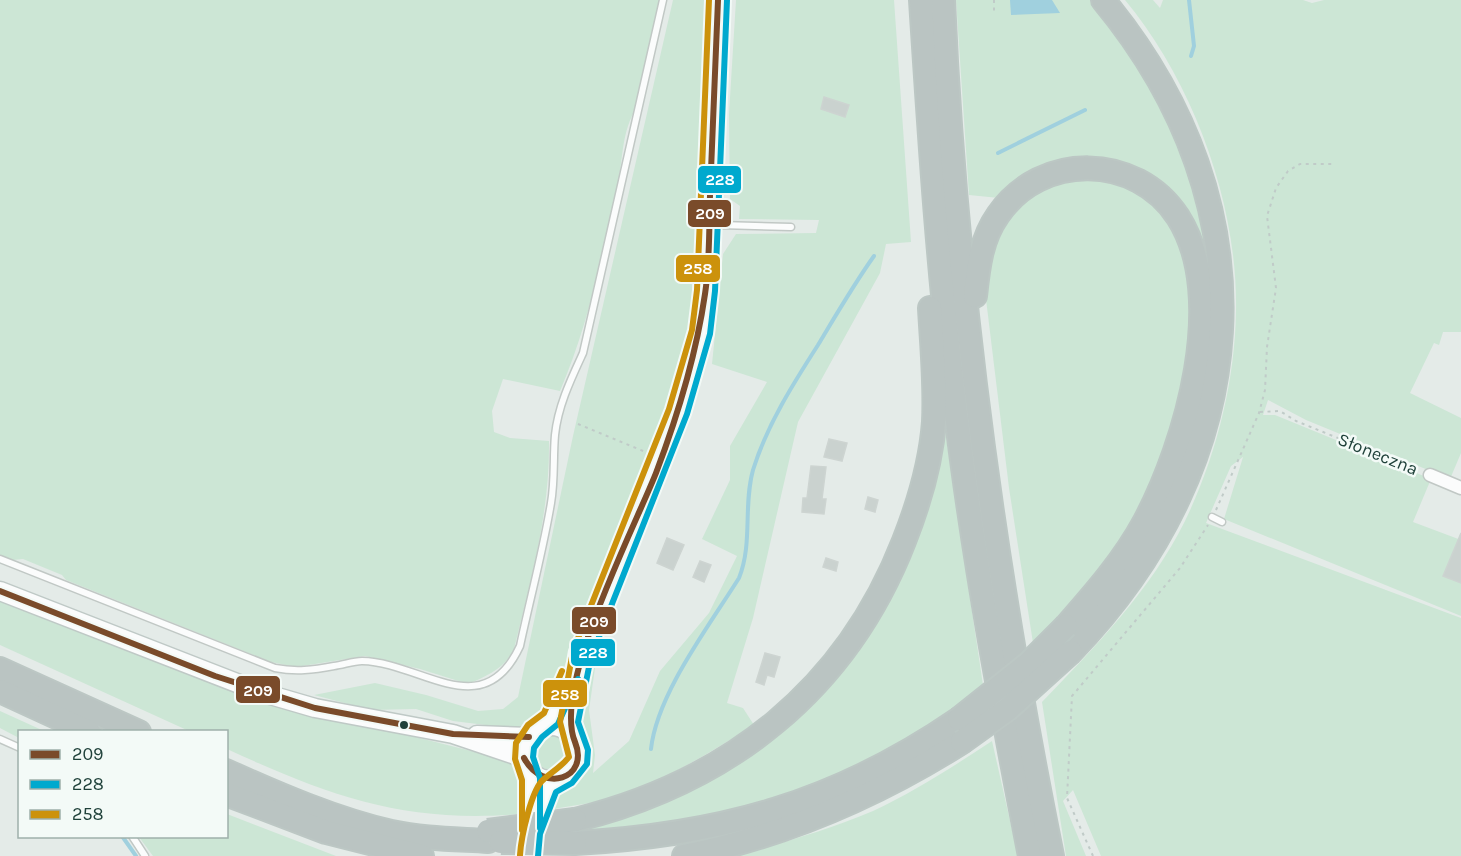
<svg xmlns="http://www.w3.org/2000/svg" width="1461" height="856" font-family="Karla,sans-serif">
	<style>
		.green { fill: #cce6d5 }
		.water { fill: #a0d0de }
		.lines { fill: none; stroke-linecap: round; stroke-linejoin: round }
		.stream { stroke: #a0d0de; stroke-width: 4 }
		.building { fill: #cad2cf; stroke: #cdd4d1; stroke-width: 1.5 }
		.service-casing { stroke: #c1c8c5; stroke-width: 9 }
		.minor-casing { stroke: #c1c8c5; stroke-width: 15 }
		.tertiary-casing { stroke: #c1c8c5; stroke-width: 18 }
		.secondary-casing { stroke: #bfc9c6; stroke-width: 21 }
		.motorway-casing { stroke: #bcc7c4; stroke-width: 26 }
		.path { stroke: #c0cbc8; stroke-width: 2; stroke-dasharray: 3 4.5; stroke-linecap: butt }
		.service { stroke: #fbfcfc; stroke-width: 6 }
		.minor { stroke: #fbfcfc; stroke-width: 12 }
		.tertiary { stroke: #fbfcfc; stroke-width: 15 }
		.secondary { stroke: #fbfcfc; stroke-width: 18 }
		.motorway { stroke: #bac4c2; stroke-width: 22 }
		.motorway-bridge-casing { stroke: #bcc7c4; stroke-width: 26; stroke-linecap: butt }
		.motorway-bridge { stroke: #bac4c2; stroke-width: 22 }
		.bus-1-casing { stroke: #f3faf7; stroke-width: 10 }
		.bus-2-casing { stroke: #f3faf7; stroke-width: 10 }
		.bus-3-casing { stroke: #f3faf7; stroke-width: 10 }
		.bus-1 { stroke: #7a4b2a; stroke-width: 6 }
		.bus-2 { stroke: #00a9ce; stroke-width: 6 }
		.bus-3 { stroke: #cc920c; stroke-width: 6 }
		.bus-dot { fill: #1f413a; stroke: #f3faf7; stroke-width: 2 }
		.labels { text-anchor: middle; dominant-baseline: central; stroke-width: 5; stroke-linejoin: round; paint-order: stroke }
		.street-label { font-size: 18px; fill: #1f413a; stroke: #f3faf7 }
		.line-badge { stroke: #f3faf7; stroke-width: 2 }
		.badge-label { font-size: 16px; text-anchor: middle; font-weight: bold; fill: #fff }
	</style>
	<rect width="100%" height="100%" fill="#e4ebe8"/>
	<g class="green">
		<path d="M0 0H659L634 112C621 136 623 162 617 188 602 257 588 326 560 391L503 379 492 411 494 432 510 438 549 441C550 512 531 580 514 649 505 668 487 676 468 684L420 669 365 656 296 667 271 662 66 580 62 575 23 559 13 560 0 555Z"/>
		<polygon points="673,0 713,0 696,329 663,440 544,713 518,729 453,721 416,709 371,710 314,695 375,683 426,695 478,711 503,709 518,697 573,436"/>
		<path d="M736 0H894L911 242 886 244 880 273 798 422 753 618 727 703 743 708 754 725C705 756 656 786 599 801 581 805 562 807 544 811 547 806 550 799 554 795 566 783 580 781 587 764 594 744 578 727 580 705 581 684 595 659 601 638L606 639 596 661 589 710 595 755 593 773 629 741 660 671 709 613 737 556 702 539 730 480V446L767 382 712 364 723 254 736 234 816 233 819 220 739 219 740 206 730 199 729 114Z"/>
		<path d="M956 0H1093C1127 43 1163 88 1183 140 1228 255 1225 385 1171 497 1165 510 1159 525 1151 537 1129 572 1103 603 1076 634L1074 632C1087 617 1101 603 1113 587 1153 537 1184 465 1200 403 1222 315 1214 172 1100 160 1052 155 1034 166 999 198L969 195Z"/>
		<path d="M1125 0H1153L1160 8 1163 0H1303L1312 3 1324 0H1461V332H1443L1439 345 1434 343 1410 393 1461 418V453L1450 479 1306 420 1268 400 1263 415H1275L1431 479 1413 522 1461 540V616L1224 519 1243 457 1231 466 1206 523 1461 618V856H1101L1073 790 1063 801 1086 856H1066L1042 702C1095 647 1151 590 1185 521 1216 457 1235 382 1236 311 1238 204 1193 82 1125 0Z"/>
		<polygon points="1087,176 1140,190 1167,214 1183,244 1192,282 1189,372 1155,487 1100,574 1033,643 1009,488 985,291 993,250 1010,217 1026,201 1051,184"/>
		<path d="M945 430 983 685C938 721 892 757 839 781 762 816 675 823 592 837L591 826 674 797 734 767 796 721 836 675Z"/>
		<path d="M0 600 344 719 511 761 523 770 521 814C406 824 329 796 227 749L226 732 189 731 0 645Z"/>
		<polygon points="0,711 44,731 20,732 19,738 0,728"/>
		<circle cx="552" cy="751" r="19"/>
		<path d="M992 741 1018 856H737C783 842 829 830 873 811 914 792 954 766 992 741Z"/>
		<polygon points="227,814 336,856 153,856 139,837 226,836"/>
	</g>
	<polygon class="water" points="1010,0 1052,0 1060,13 1011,15"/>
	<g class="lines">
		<g class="stream">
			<polyline points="1189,0 1194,46 1191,56"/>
			<polyline points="998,153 1085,110"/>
			<path d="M651 749C657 694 709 626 739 578 753 543 743 506 753 470 767 425 793 384 818 345 836 315 854 284 874 256"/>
			<polyline points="122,836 136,856"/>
		</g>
	</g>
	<g class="building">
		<polygon points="824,97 849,105 845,117 821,109"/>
		<polygon points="829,439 847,443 842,461 824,457"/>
		<polygon points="811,466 826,467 822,499 826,499 824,514 802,512 803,498 807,498"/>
		<polygon points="868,497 878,500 875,512 865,509"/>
		<polygon points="1461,533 1461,583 1443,576"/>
		<polygon points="667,538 684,545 673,570 657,563"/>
		<polygon points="826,558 838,562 836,571 823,567"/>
		<polygon points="700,561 711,565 704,582 693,577"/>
		<polygon points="765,653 780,657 774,677 767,675 764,685 756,682"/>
	</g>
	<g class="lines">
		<g class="service-casing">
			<g id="service">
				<polyline points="708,229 720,225 791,227"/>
				<polyline points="1212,517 1222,522"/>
				<path d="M0 559 275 668C296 672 313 670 334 666 343 665 353 661 362 661 421 662 483 726 520 646 530 599 543 551 551 503 555 480 553 458 555 435 558 406 571 379 583 353L663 0"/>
				<polyline points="0,739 20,748"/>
				<polyline points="132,836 145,856"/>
			</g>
		</g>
		<g class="minor-casing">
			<polyline id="minor" points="1430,475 1461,488"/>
		</g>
		<g class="tertiary-casing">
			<g id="tertiary">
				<polyline points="543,726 551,719 582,654 678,412 701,332 706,291 718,0"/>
				<polyline points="570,733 569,723 580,665"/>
			</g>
		</g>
		<g class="secondary-casing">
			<g id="secondary">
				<polyline points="0,591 260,692 315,708 453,734 524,758"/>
				<circle cx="551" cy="753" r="27"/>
				<polyline points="477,735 529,737"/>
				<polyline points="534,825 549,786 557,780"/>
				<polyline points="529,856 530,770"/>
			</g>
		</g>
		<g class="motorway-casing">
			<g id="motorway">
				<path d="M921 0C930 141 939 281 957 421 975 567 1002 712 1030 856"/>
				<path d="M943 0C955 288 995 574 1052 856"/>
				<path d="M975 296C978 267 981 239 998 215 1041 152 1136 153 1178 217 1229 297 1186 444 1145 521 1124 560 1095 593 1066 626"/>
				<path d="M1071 652C1256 460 1275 208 1103 0"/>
				<polyline points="0,669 139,732"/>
				<polyline points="0,691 89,732"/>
				<path d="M226 771C279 795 335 819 391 832 423 839 455 839 488 841"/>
				<polyline points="226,794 326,832 422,856"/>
				<path d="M575 820C729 782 846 690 904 541 919 503 931 462 934 422 936 384 932 345 930 308"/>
				<path d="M575 843C721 835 837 803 959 719"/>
				<path d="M684 856C785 836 875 797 962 742"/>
			</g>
		</g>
		<g class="path">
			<polyline points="994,0 994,15"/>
			<polyline points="1260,412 1280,411 1296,421 1419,471"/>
			<polyline points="578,424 648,453"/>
			<polyline points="1216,510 1259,413 1265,390 1267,347 1276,288 1267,216 1276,188 1288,171 1300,164 1333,164"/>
			<polyline points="1093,856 1067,798 1072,696 1180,568 1208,525"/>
		</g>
		<use href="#service" class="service"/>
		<use href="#minor" class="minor"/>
		<use href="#tertiary" class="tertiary"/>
		<use href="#secondary" class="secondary"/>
		<use href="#motorway" class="motorway"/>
		<g class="motorway-bridge-casing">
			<g id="motorway-bridge">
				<polyline points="959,719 1029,663 1066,626"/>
				<polyline points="962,742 1008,709 1071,652"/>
				<polyline points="488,831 575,820"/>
				<polyline points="501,842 575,843"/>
			</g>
		</g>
		<use href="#motorway-bridge" class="motorway-bridge"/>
		<g class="bus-1-casing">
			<g id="bus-1">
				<polyline points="0,591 215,676 315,708 453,734 529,737"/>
				<path d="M524 758C543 794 590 779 575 742 552 687 633 531 656 473 678 415 696 356 705 294 710 262 709 228 710 195 713 130 715 65 718 0"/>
			</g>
		</g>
		<g class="bus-2-casing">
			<g id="bus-2">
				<polyline points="540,828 540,778 533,757 534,748 542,737 558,724 578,679"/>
				<polyline points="538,856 540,834 556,792 572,783 587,764 588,750 578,722 591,657 687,414 710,334 715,291 727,0"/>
			</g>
		</g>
		<g class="bus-3-casing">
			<g id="bus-3">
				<polyline points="522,830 522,780 515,759 516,743 528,725 544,713 562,671"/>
				<path d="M520 855C521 839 531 789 544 779 553 771 561 767 569 757L560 722 573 651 669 409 692 330 697 290 709 0"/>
			</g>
		</g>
		<use href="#bus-1" class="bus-1"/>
		<use href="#bus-2" class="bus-2"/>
		<use href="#bus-3" class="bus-3"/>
	</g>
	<circle class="bus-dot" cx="404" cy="725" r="5"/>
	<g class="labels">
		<g class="street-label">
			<text transform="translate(1378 454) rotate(22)">Słoneczna</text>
		</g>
	</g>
	<g class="line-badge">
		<rect x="697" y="165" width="45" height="29" rx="6" fill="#00a9ce"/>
		<rect x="687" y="199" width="45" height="29" rx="6" fill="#7a4b2a"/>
		<rect x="675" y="254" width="46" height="29" rx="6" fill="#cc920c"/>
		<rect x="571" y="606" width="46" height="29" rx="6" fill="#7a4b2a"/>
		<rect x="570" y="638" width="46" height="29" rx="6" fill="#00a9ce"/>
		<rect x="235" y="675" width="46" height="29" rx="6" fill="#7a4b2a"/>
		<rect x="542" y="679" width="46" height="29" rx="6" fill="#cc920c"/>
	</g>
	<g class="badge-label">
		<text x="720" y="185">228</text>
		<text x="710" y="219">209</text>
		<text x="698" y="274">258</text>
		<text x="594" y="627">209</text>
		<text x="593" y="658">228</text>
		<text x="258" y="696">209</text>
		<text x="565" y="700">258</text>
	</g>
	<rect x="18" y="730" width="210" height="108" fill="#f3faf7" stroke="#9eb0ab" stroke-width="1.5"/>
	<rect x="30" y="750" width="30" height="9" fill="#7a4b2a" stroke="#9eb0ab" stroke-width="1.5"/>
	<text x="72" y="760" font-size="18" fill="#1f413a">209</text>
	<rect x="30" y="780" width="30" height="9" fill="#00a9ce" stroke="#9eb0ab" stroke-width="1.5"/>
	<text x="72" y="790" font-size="18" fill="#1f413a">228</text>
	<rect x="30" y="810" width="30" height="9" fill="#cc920c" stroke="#9eb0ab" stroke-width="1.5"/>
	<text x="72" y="820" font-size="18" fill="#1f413a">258</text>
</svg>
